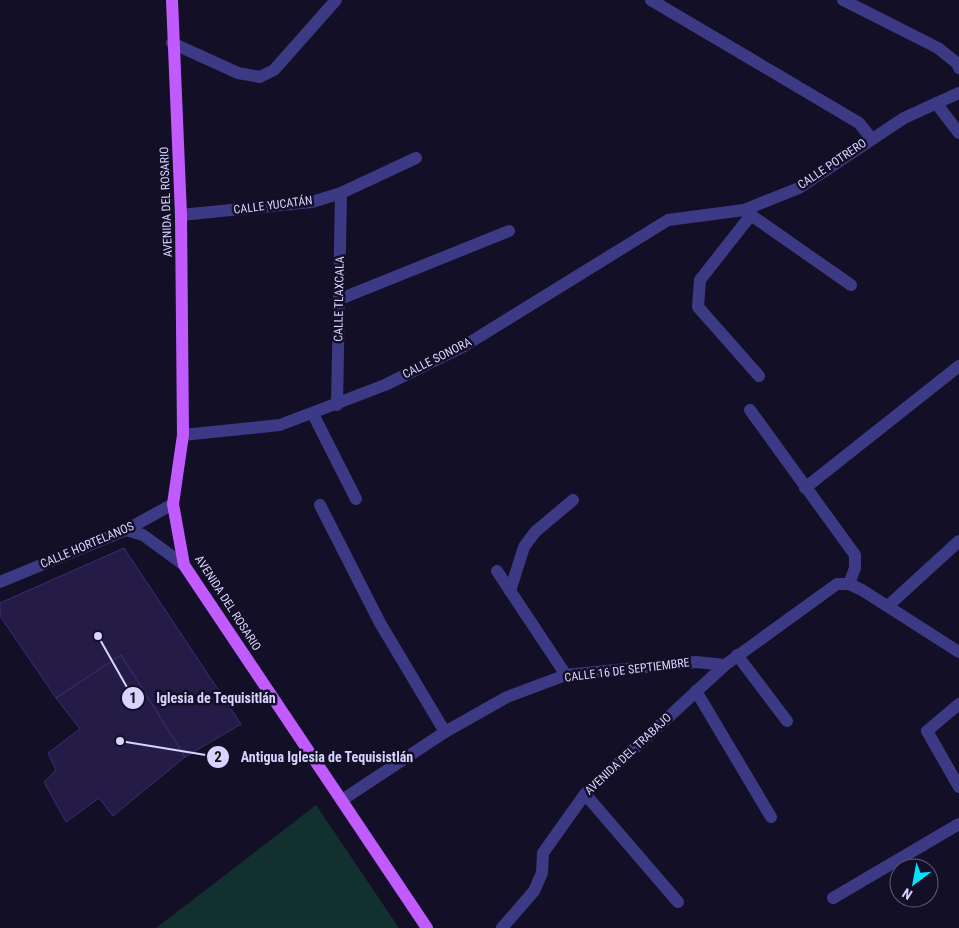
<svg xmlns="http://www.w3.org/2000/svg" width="959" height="928" font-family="'Roboto Condensed',sans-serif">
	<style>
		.green { fill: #12302f }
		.building { fill: #241b47; stroke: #3b2d73 }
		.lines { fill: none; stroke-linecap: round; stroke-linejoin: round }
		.minor { stroke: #3d3a85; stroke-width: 12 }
		.major { stroke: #c25bff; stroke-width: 12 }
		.labels { text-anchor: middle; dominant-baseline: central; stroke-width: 5; stroke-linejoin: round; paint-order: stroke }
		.street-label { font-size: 12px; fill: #d9d4ff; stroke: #130f26 }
		.leader { fill: none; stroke: #d9d4ff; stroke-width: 2 }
		.callout-dot { fill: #d9d4ff; stroke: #130f26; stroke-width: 2 }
		.mark-label { font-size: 15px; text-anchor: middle; font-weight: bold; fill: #111 }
		.callout-label { font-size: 14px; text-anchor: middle; font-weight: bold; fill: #d9d4ff; stroke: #130f26; stroke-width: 5; stroke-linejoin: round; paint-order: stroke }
	</style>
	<rect width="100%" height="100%" fill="#130f26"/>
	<polygon class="green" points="316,805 399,928 156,928"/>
	<g class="building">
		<polygon points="124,548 241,724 185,757 121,655 56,698 0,616 0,603"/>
		<polygon points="121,655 185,757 113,816 99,798 66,822 44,782 56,770 48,753 80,729 56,698"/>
	</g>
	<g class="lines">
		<g class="minor">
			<polyline points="651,0 859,123 871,138"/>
			<polyline points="843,0 938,48 958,64 959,68"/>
			<polyline points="172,43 238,73 260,77 274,70 336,0"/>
			<polyline points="936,103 959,133"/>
			<polyline points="745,211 851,285"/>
			<polyline points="181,215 312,202 341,193 416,158"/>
			<polyline points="751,215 700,280 698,307 759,376"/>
			<polyline points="340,299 509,231"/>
			<polyline points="337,405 341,193"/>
			<polyline points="750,410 855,555 855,568 849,584"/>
			<polyline points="313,414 356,499"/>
			<polyline points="183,435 280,425 385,385 464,346 668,220 744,210 799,188 904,118 959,93"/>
			<polyline points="805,488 959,366"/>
			<polyline points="320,505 380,623 445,732"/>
			<polyline points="126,530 143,535 184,565"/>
			<polyline points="497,571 566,675"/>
			<polyline points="0,582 126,530 173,504"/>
			<polyline points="510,591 524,547 535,532 573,500"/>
			<polyline points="889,605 959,541"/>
			<polyline points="737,655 787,721"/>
			<polyline points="696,691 771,817"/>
			<polyline points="959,704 927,731 959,787"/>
			<polyline points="585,794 678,902"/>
			<polyline points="342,800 445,732 507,697 566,675 696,662 725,665"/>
			<polyline points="833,898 959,824"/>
			<polyline points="502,928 534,891 542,873 543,853 585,794 725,665 837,584 849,584 862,590 959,652"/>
		</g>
		<polyline class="major" points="172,0 181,215 183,435 173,504 184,565 427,928"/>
	</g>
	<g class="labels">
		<g class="street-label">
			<text transform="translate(832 164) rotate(-34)">CALLE POTRERO</text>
			<text transform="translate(166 202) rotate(-92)">AVENIDA DEL ROSARIO</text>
			<text transform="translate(273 205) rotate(-7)">CALLE YUCATÁN</text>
			<text transform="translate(339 299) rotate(-89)">CALLE TLAXCALA</text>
			<text transform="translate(437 358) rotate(-27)">CALLE SONORA</text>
			<text transform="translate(87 545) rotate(-23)">CALLE HORTELANOS</text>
			<text transform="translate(228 603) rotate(57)">AVENIDA DEL ROSARIO</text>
			<text transform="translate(627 670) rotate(-7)">CALLE 16 DE SEPTIEMBRE</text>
			<text transform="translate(628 754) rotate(-43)">AVENIDA DEL TRABAJO</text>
		</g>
	</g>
	<path class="leader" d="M98 636L133 698M120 741L218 757"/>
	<g class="callout-dot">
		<circle cx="98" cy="636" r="5"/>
		<circle cx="120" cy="741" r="5"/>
		<circle cx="133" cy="698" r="12"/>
		<circle cx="218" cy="757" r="12"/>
	</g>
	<g class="mark-label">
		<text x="133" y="703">1</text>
		<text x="218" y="762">2</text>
	</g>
	<g class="callout-label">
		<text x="216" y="703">Iglesia de Tequisitlán</text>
		<text x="327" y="762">Antigua Iglesia de Tequisistlán</text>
	</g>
	<g transform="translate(914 883) rotate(212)"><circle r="24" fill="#130f26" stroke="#625e7d"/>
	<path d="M0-4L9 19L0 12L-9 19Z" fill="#00e5ff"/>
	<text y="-8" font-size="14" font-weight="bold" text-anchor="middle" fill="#d9d4ff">N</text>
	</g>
</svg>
